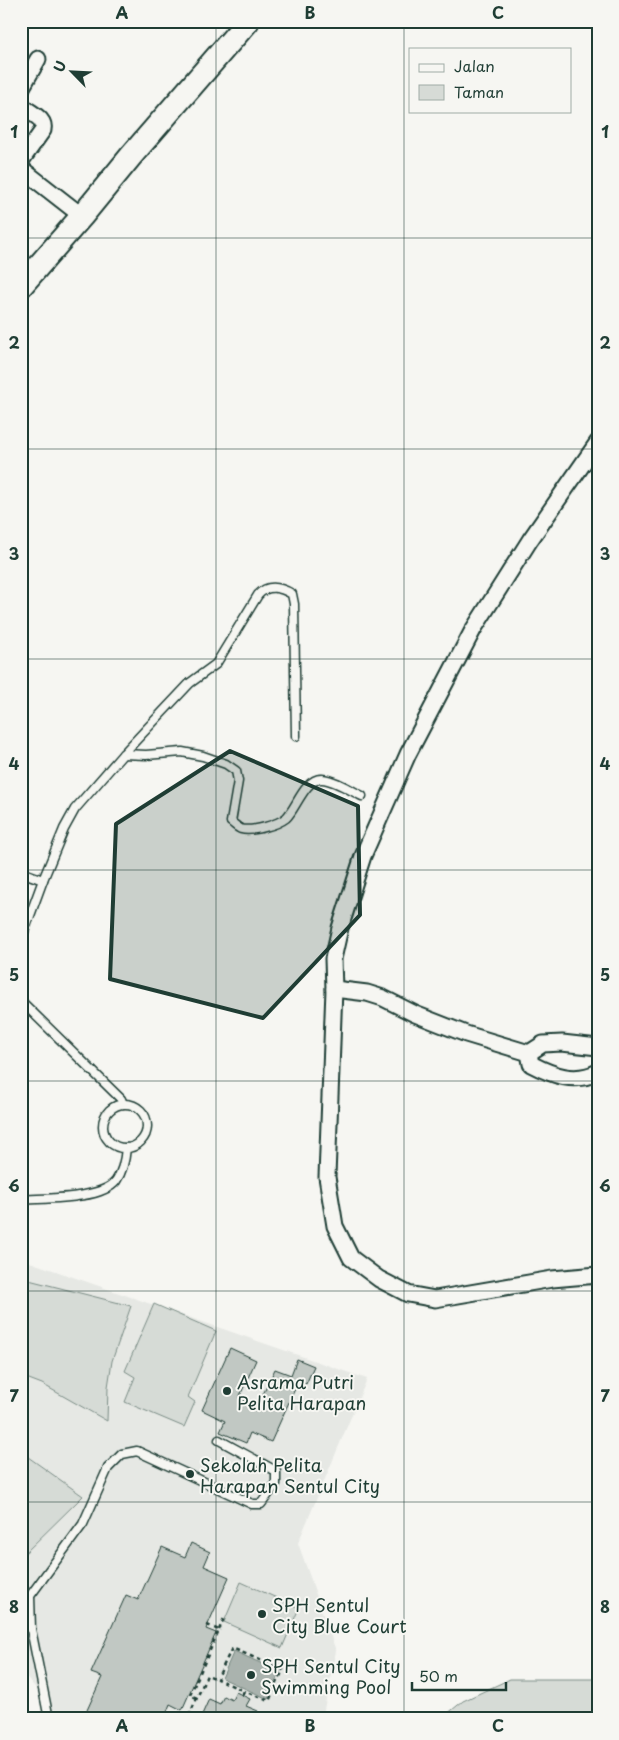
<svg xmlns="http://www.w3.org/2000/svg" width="619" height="1740" font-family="'Playpen Sans',sans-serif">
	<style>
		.built { fill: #e6e8e4 }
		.green { fill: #d6dbd6; stroke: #7a8c85 }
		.water { fill: #aab3ae; stroke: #72847d }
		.building { fill: #c1c8c3; stroke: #1f3d34 }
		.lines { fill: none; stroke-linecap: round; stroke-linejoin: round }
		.service-casing { stroke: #1f3d34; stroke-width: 11 }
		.minor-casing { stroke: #1f3d34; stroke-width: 19 }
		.primary-casing { stroke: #1f3d34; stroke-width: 26 }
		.path { stroke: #1f3d34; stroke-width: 2.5; stroke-dasharray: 4 4; stroke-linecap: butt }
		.service { stroke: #f6f6f2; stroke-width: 8 }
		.minor { stroke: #f6f6f2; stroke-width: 15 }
		.primary { stroke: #f6f6f2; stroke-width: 22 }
		.marked { fill: #1f3d34; fill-opacity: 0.2; stroke: #1f3d34; stroke-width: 4; stroke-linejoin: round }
		.grid { fill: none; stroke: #1f3d34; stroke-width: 1; stroke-opacity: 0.55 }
		.poi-dot { fill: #1f3d34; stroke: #f6f6f2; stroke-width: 2 }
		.labels { text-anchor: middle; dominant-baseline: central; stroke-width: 4; stroke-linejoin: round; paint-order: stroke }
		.poi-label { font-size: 18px; fill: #1f3d34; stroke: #f6f6f2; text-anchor: start }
		.neatline { fill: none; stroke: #1f3d34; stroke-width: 2 }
		.grid-label { font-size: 16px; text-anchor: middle; font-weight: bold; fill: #1f3d34 }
	</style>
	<rect width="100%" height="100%" fill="#f6f6f2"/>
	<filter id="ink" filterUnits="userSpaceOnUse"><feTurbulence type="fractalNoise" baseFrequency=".02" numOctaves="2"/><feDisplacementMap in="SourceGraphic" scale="10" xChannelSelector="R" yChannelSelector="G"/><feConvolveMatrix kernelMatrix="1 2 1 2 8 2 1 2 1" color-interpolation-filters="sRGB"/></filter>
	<g filter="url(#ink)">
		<polygon class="built" points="21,1259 367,1379 298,1543 336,1651 322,1719 38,1719 51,1707 21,1670 21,1557 82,1496 21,1452"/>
		<g class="green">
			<polygon points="21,1278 131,1306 112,1361 108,1387 107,1421 42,1384 21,1376"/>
			<polygon points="154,1304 216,1331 188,1397 195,1402 184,1427 125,1402 135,1377 125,1371"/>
			<polygon points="21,1452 83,1496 21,1557"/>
			<polygon points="241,1582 299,1608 282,1648 224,1622"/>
			<polygon points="510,1679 598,1679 598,1719 441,1719 463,1701"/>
		</g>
		<polygon class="water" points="234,1651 280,1672 268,1699 222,1678"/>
		<g class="building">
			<polygon points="230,1348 256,1360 239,1398 257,1407 275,1369 291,1375 297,1359 314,1366 306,1384 299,1380 271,1442 250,1433 246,1443 220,1432 225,1421 202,1410"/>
			<polygon points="191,1543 210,1552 204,1566 229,1577 206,1629 216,1633 182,1710 170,1704 164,1719 83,1719 102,1677 91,1673 126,1595 138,1600 162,1547 185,1557"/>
			<polygon points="236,1692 250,1699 246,1706 258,1711 254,1719 200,1719 209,1699 220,1704 224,1696 232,1700"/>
		</g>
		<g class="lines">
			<g class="service-casing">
				<g id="service">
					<path d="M123 754 146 755 182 752 203 756 226 764 236 771 238 781 231 822C234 824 238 828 241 829 252 832 277 825 286 818 296 809 305 778 322 779 335 780 350 790 362 796"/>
					<path d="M21 872 43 880 64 829 75 809 123 754 190 683 216 664 258 595C268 584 280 587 292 594L294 604 296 736"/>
					<polyline points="21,940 43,880"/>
					<polyline points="21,1001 121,1099 123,1104"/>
					<circle cx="125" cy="1126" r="22"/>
					<path d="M21 1200C44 1198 101 1200 116 1181 123 1171 125 1160 126 1148"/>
					<polyline points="49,1719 31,1629 30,1596 83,1524 108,1468 122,1454 137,1451 252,1504 261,1504 276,1484 276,1471 219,1440"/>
					<polyline points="471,1719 472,1719"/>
				</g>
			</g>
			<g class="minor-casing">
				<g id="minor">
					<polyline points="21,89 38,59"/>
					<path d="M21 104C28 113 46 117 43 130L21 161"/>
					<polyline points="21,167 23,170 82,216"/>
					<polyline points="598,442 530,540 473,630 408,754 363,856 340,928 333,959 334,989 327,1177 335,1226 351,1258 379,1279 408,1294 435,1299 552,1279 598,1275"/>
					<path d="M334 989 367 993 383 998 415 1014 466 1034 529 1053 531 1064C552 1075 575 1084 598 1072"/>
					<polyline points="529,1053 543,1044 562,1043 598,1047"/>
				</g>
			</g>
			<g class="primary-casing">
				<polyline id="primary" points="21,286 82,216 131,156 248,21"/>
			</g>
			<g class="path">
				<polyline points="219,1630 224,1618 225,1619"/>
				<polyline points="242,1695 244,1691 217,1679 232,1648 283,1670 269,1701 244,1691"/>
				<polyline points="197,1698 190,1695 219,1630 207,1625"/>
				<polyline points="189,1716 207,1675 217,1679"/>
				<polyline points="188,1719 189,1716 196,1719"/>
			</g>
			<use href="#service" class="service"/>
			<use href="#minor" class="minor"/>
			<use href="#primary" class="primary"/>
		</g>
	</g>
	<path class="marked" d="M230 751 358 806 360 915 263 1018 110 979 116 824Z"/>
	<path class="grid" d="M216 21V1719M404 21V1719M21 238H598M21 449H598M21 659H598M21 870H598M21 1081H598M21 1291H598M21 1502H598"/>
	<g class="poi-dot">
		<circle cx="227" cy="1391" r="5"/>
		<circle cx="190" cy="1474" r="5"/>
		<circle cx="262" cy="1614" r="5"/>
		<circle cx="251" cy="1675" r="5"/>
	</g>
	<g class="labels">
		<g class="poi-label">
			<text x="237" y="1381">Asrama Putri<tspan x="237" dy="21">Pelita Harapan</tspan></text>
			<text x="200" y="1464">Sekolah Pelita<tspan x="200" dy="21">Harapan Sentul City</tspan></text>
			<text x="272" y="1604">SPH Sentul<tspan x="272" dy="21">City Blue Court</tspan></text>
			<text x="261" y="1665">SPH Sentul City<tspan x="261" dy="21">Swimming Pool</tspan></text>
		</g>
	</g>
	<rect width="619" height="1740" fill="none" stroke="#f6f6f2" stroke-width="55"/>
	<rect x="409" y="48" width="162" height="65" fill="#f6f6f2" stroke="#a0aca6"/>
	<rect x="419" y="64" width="25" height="8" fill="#f6f6f2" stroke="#a0aca6"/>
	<text x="454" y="72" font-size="15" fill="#1f3d34">Jalan</text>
	<rect x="419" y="85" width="25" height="15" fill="#d6dbd6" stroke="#a0aca6"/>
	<text x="454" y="98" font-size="15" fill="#1f3d34">Taman</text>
	<g transform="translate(72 72) rotate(294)" stroke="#f6f6f2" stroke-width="4" paint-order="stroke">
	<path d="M0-4L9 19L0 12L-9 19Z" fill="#1f3d34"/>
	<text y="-8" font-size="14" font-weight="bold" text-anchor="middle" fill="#1f3d34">U</text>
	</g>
	<path d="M412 1682v8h94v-8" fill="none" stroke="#1f3d34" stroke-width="2.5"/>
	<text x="419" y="1682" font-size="15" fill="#1f3d34" stroke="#f6f6f2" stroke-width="4" paint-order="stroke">50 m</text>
	<rect x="28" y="28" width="564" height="1684" class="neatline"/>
	<g class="grid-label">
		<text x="122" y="19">A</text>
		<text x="310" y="19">B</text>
		<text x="498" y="19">C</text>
		<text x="14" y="138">1</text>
		<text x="605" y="138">1</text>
		<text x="14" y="349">2</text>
		<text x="605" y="349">2</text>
		<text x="14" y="560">3</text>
		<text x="605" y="560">3</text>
		<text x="14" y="770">4</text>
		<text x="605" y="770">4</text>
		<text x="14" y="981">5</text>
		<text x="605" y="981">5</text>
		<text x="14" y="1192">6</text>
		<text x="605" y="1192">6</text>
		<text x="14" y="1402">7</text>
		<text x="605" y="1402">7</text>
		<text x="14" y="1613">8</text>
		<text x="605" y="1613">8</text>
		<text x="122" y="1732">A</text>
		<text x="310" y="1732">B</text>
		<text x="498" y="1732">C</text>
	</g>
</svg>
